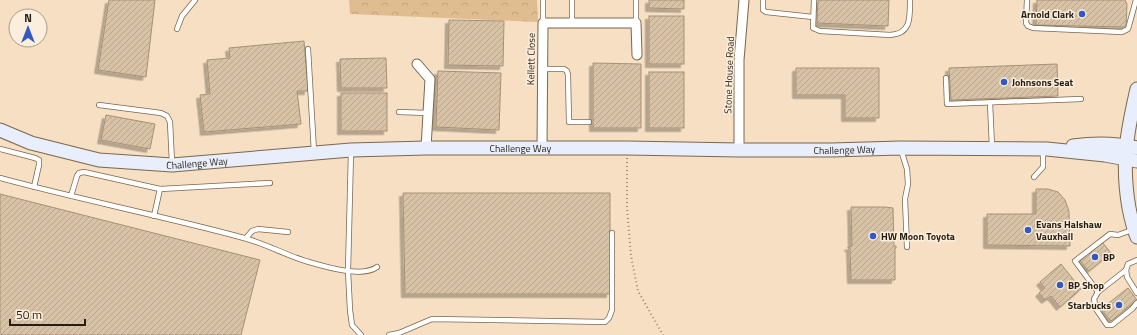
<svg xmlns="http://www.w3.org/2000/svg" width="1137" height="335" font-family="'Titillium Web',sans-serif">
	<style>
		.forest { fill: url(#forest-crowns) }
		.building { fill: url(#building-hatch); stroke: #a69176; filter: url(#shadow) }
		.lines { fill: none; stroke-linecap: round; stroke-linejoin: round }
		.lane-casing { stroke: #7b674d; stroke-width: 6 }
		.street-casing { stroke: #7b674d; stroke-width: 11 }
		.secondary-casing { stroke: #7b674d; stroke-width: 15 }
		.path { stroke: #9a8a74; stroke-width: 2; stroke-dasharray: 1 3; stroke-linecap: butt }
		.lane { stroke: #fff; stroke-width: 4.5 }
		.street { stroke: #fff; stroke-width: 9 }
		.secondary { stroke: #e8eefc; stroke-width: 13 }
		.poi-dot { fill: #3058c8; stroke: #fceedc; stroke-width: 1.5 }
		.labels { text-anchor: middle; dominant-baseline: central; stroke-width: 3; stroke-linejoin: round; paint-order: stroke }
		.poi-label { font-size: 10px; font-weight: bold; fill: #261e13; stroke: #fceedc; text-anchor: start }
		.street-label { font-size: 10px; fill: #261e13; stroke: #fceedc }
	</style>
	<defs>
		<pattern id="forest-crowns" width="20" height="18" patternUnits="userSpaceOnUse"><rect width="20" height="18" fill="#e0bd90"/><path d="M2 6a3 3 0 1 1 6 0M12 15a3 3 0 1 1 6 0" fill="none" stroke="#c0a27b"/></pattern>
		<pattern id="building-hatch" width="6" height="6" patternUnits="userSpaceOnUse"><rect width="6" height="6" fill="#d8c2a6"/><path d="M-1 1l2-2M0 6l6-6M5 7l2-2" fill="none" stroke="#b9a68e"/></pattern>
		<filter id="shadow"><feDropShadow dx="-3.5" dy="3.5" stdDeviation="0" flood-color="#0004"/></filter>
	</defs>
	<rect width="100%" height="100%" fill="#f6dfc2"/>
	<polygon class="forest" points="349,0 537,0 538,22 350,14"/>
	<g class="building">
		<polygon points="109,0 155,0 146,77 98,70"/>
		<polygon points="649,0 684,0 684,9 649,8"/>
		<polygon points="818,0 889,0 888,26 817,23"/>
		<polygon points="1037,0 1125,0 1127,4 1126,27 1036,25"/>
		<rect x="649" y="16" width="35" height="48"/>
		<polygon points="449,20 504,21 503,66 448,65"/>
		<polygon points="304,41 308,91 297,91 301,124 204,132 200,95 210,94 207,60 230,58 229,48"/>
		<polygon points="386,58 387,88 341,88 340,59"/>
		<polygon points="593,63 641,64 641,128 593,128"/>
		<polygon points="1057,64 1058,96 951,100 949,68"/>
		<polygon points="796,68 879,68 879,118 845,118 845,95 796,95"/>
		<polygon points="438,71 501,73 499,130 436,127"/>
		<rect x="649" y="72" width="35" height="56"/>
		<rect x="341" y="93" width="46" height="38"/>
		<polygon points="106,115 155,124 150,149 101,140"/>
		<polygon points="1036,189 1048,189 1058,192 1065,200 1069,211 1070,246 987,245 987,214 1036,214"/>
		<polygon points="403,193 610,193 610,294 405,294"/>
		<polygon points="0,194 260,260 241,335 0,335"/>
		<polygon points="851,207 885,207 893,208 894,246 896,246 896,248 895,248 895,280 851,280 850,248 848,248 848,247 852,246"/>
		<polygon points="1102,242 1111,253 1089,271 1080,261"/>
		<polygon points="1061,264 1081,289 1060,307 1051,296 1045,300 1039,293 1045,288 1040,282"/>
		<polygon points="1128,288 1137,300 1111,321 1101,309"/>
	</g>
	<g class="lines">
		<g class="lane-casing">
			<g id="lane">
				<polyline points="636,0 636,23"/>
				<polyline points="763,0 763,10 766,12 813,17"/>
				<path d="M814 0 813 28 820 31 890 35C911 34 910 18 910 0"/>
				<polyline points="1027,0 1026,23 1028,26 1033,28 1122,32 1128,29 1136,0"/>
				<polyline points="543,23 543,0"/>
				<polyline points="572,23 572,0"/>
				<polyline points="177,29 182,16 195,0"/>
				<polyline points="308,49 314,152"/>
				<polyline points="542,69 564,69 567,71 568,75 569,122 589,122"/>
				<polyline points="946,78 947,104 1081,99"/>
				<polyline points="990,103 992,147"/>
				<polyline points="99,105 161,113 167,116 170,122 172,163"/>
				<polyline points="399,112 428,113"/>
				<polyline points="0,149 35,158 39,160 39,165 34,187"/>
				<polyline points="901,150 907,169 908,184 905,199 907,247"/>
				<polyline points="351,152 348,271 350,310 352,325 361,335"/>
				<polyline points="1034,177 1043,167 1043,150"/>
				<path d="M0 178C81 200 163 216 244 238 267 244 287 256 309 262 326 267 362 278 377 267"/>
				<polyline points="71,196 77,176 79,173 84,172 160,189 270,183"/>
				<polyline points="154,216 160,189"/>
				<polyline points="1132,230 1118,235 1110,234 1075,261 1098,292 1126,270 1128,264 1137,260"/>
				<polyline points="246,238 252,231 258,229 288,232"/>
				<polyline points="1126,270 1127,277 1137,293"/>
				<polyline points="1098,292 1094,299 1096,309 1107,325 1112,325 1132,309 1137,303"/>
				<polyline points="389,335 399,333 432,319 605,322 609,318 612,310 612,233"/>
			</g>
		</g>
		<g class="street-casing">
			<g id="street">
				<polyline points="417,64 430,79 426,148"/>
				<polyline points="542,148 543,23 636,23 637,55"/>
				<polyline points="739,150 739,60 744,0"/>
			</g>
		</g>
		<g class="secondary-casing">
			<g id="secondary">
				<path d="M1137 89C1127 132 1121 163 1129 208 1131 218 1133 228 1137 237"/>
				<path id="s1" d="M0 130 31 143 99 160 172 165 351 150 426 148H627L739 150H832L900 148 1047 149 1105 155 1137 161"/>
				<path d="M1073 146C1095 143 1115 143 1137 148"/>
			</g>
		</g>
		<polyline class="path" points="627,158 627,208 631,256 638,291 663,335"/>
		<use href="#lane" class="lane"/>
		<use href="#street" class="street"/>
		<use href="#secondary" class="secondary"/>
	</g>
	<g class="poi-dot">
		<circle cx="1082" cy="14" r="4"/>
		<circle cx="1004" cy="82" r="4"/>
		<circle cx="1028" cy="230" r="4"/>
		<circle cx="873" cy="236" r="4"/>
		<circle cx="1095" cy="257" r="4"/>
		<circle cx="1060" cy="285" r="4"/>
		<circle cx="1119" cy="305" r="4"/>
	</g>
	<g class="labels">
		<g class="poi-label">
			<text x="1074" y="14" text-anchor="end">Arnold Clark</text>
			<text x="1012" y="82">Johnsons Seat</text>
			<text x="1036" y="224">Evans Halshaw<tspan x="1036" dy="12">Vauxhall</tspan></text>
			<text x="881" y="236">HW Moon Toyota</text>
			<text x="1103" y="257">BP</text>
			<text x="1068" y="285">BP Shop</text>
			<text x="1111" y="305" text-anchor="end">Starbucks</text>
		</g>
		<g class="street-label">
			<text transform="translate(531 59) rotate(-89)">Kellett Close</text>
			<text transform="translate(729 75) rotate(-88)">Stone House Road</text>
			<text stroke="none"><textPath href="#s1" startOffset="526">Challenge Way</textPath></text>
			<text stroke="none"><textPath href="#s1" startOffset="850">Challenge Way</textPath></text>
			<text stroke="none"><textPath href="#s1" startOffset="202">Challenge Way</textPath></text>
		</g>
	</g>
	<g transform="translate(28 28)"><circle r="19" fill="#fceedc" stroke="#a69b8c"/>
	<path d="M0-3L7 15L0 10L-7 15Z" fill="#3058c8"/>
	<text y="-6" font-size="11" font-weight="bold" text-anchor="middle" fill="#261e13">N</text>
	</g>
	<path d="M10 319v6h75v-6" fill="none" stroke="#261e13" stroke-width="2"/>
	<text x="16" y="319" font-size="12" fill="#261e13" stroke="#fceedc" stroke-width="3" paint-order="stroke">50 m</text>
</svg>
